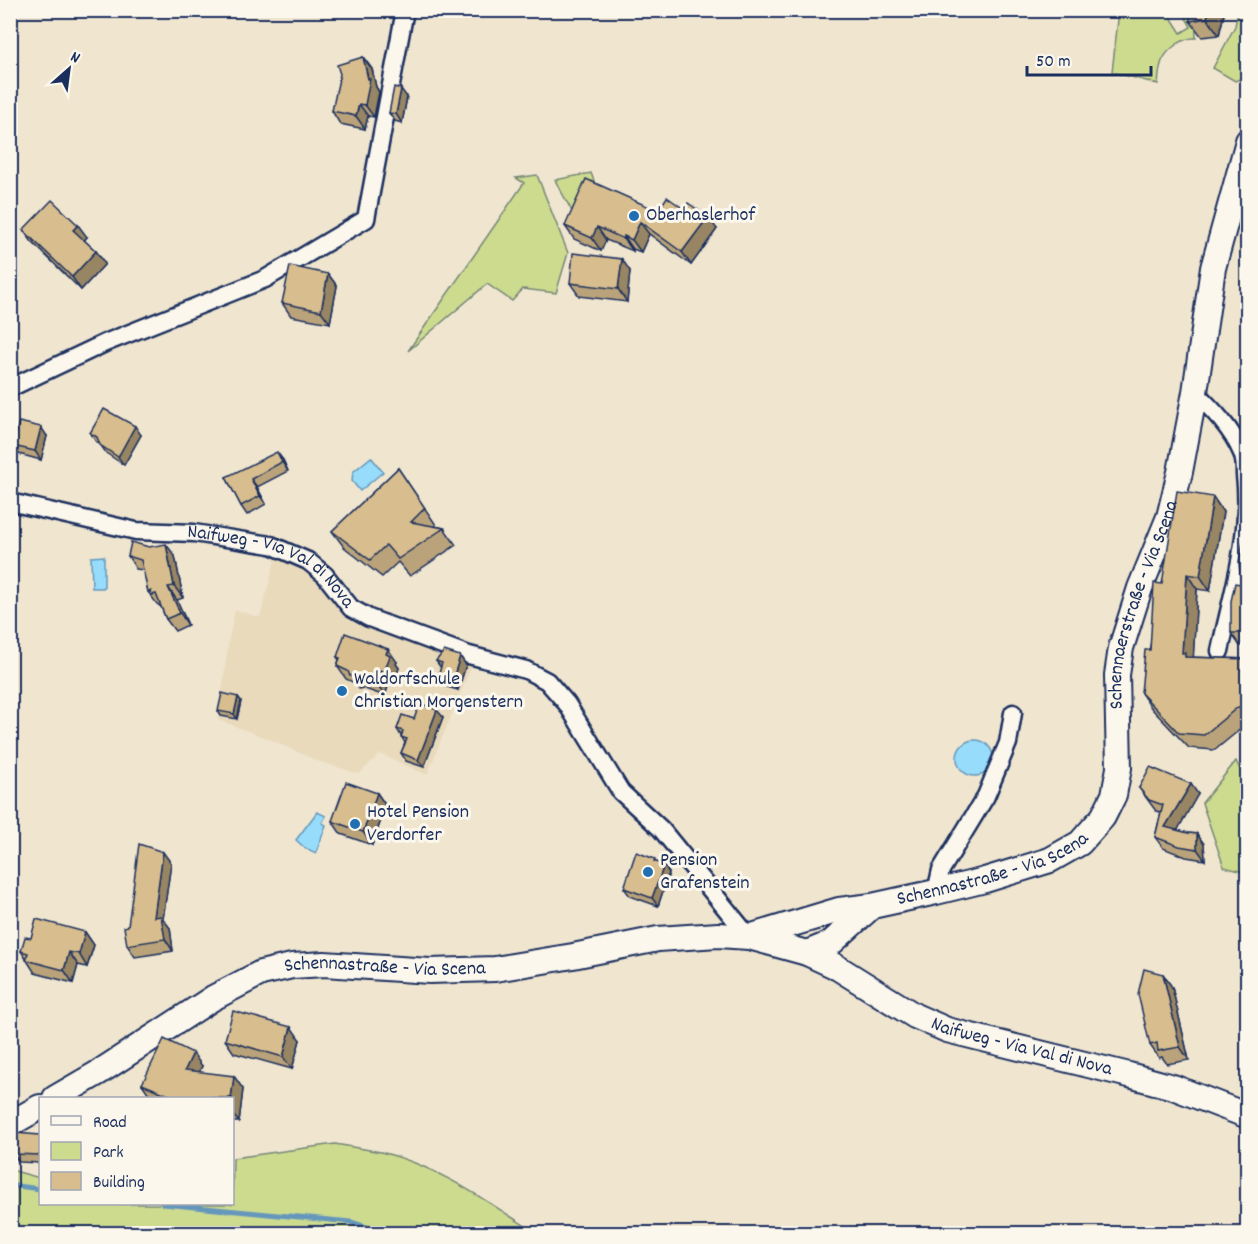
<svg xmlns="http://www.w3.org/2000/svg" width="1258" height="1244" font-family="Dekko,sans-serif">
	<style>
		.built { fill: #e9dabc }
		.green { fill: #cddb8f; stroke: #748576; stroke-width: 1.5 }
		.water { fill: #97dcfa; stroke: #6597bc; stroke-width: 1.5 }
		.lines { fill: none; stroke-linecap: round; stroke-linejoin: round }
		.stream { stroke: #6597bc; stroke-width: 5 }
		.street-casing { stroke: #1b2f5e; stroke-width: 21 }
		.secondary-casing { stroke: #1b2f5e; stroke-width: 28 }
		.street { stroke: #fbf7ec; stroke-width: 16 }
		.secondary { stroke: #fbf7ec; stroke-width: 24 }
		.wall { fill: #baa37a; stroke: #1b2f5e; stroke-width: 1.5 }
		.shaded-wall { fill: #978563; stroke: #1b2f5e; stroke-width: 1.5 }
		.building { fill: #d8be8e; stroke: #1b2f5e; stroke-width: 1.5 }
		.poi-dot { fill: #1f6fb2; stroke: #fbf7ec; stroke-width: 2 }
		.labels { text-anchor: middle; dominant-baseline: central; stroke-width: 6; stroke-linejoin: round; paint-order: stroke }
		.poi-label { font-size: 20px; fill: #1b2f5e; stroke: #fbf7ec; text-anchor: start }
		.street-label { font-size: 20px; fill: #1b2f5e; stroke: #fbf7ec }
	</style>
	<rect width="100%" height="100%" fill="#f0e6d0"/>
	<filter id="ink" filterUnits="userSpaceOnUse"><feTurbulence type="fractalNoise" baseFrequency=".0167" numOctaves="2"/><feDisplacementMap in="SourceGraphic" scale="12" xChannelSelector="R" yChannelSelector="G"/><feConvolveMatrix kernelMatrix="1 2 1 2 8 2 1 2 1" color-interpolation-filters="sRGB"/></filter>
	<g filter="url(#ink)">
		<polygon class="built" points="276,556 311,573 334,598 473,663 427,775 380,754 359,774 317,761 269,739 218,720 229,638 235,610 260,617"/>
		<g class="green">
			<path d="M1119 11H1167L1181 33 1191 27 1182 11H1195L1196 38C1184 37 1169 48 1163 59 1159 66 1159 76 1158 84L1112 72Z"/>
			<polygon points="1238,11 1247,11 1248,76 1235,81 1213,68 1235,26"/>
			<polygon points="591,173 596,186 580,226 555,180"/>
			<polygon points="537,175 568,253 556,293 523,289 512,301 487,284 408,351 524,183 516,178"/>
			<polygon points="1236,761 1247,784 1247,873 1224,867 1202,803"/>
			<path d="M335 1144C351 1147 366 1149 381 1152 438 1166 488 1202 536 1233H11V1170L40 1178V1204H232L233 1158Z"/>
		</g>
		<g class="water">
			<polygon points="371,457 383,472 360,491 352,481 353,472"/>
			<polygon points="104,556 104,588 92,588 91,557"/>
			<circle cx="975" cy="758" r="18"/>
			<polygon points="317,812 326,816 322,823 326,825 316,853 305,848 296,840"/>
		</g>
		<g class="lines">
			<g class="stream">
				<polyline points="10,1185 40,1189"/>
				<polyline points="163,1204 351,1222 388,1234"/>
			</g>
			<g class="street-casing">
				<g id="street">
					<polyline points="10,388 105,343 265,279 366,219 405,10"/>
					<path d="M1195 392C1213 410 1232 429 1242 453 1245 460 1245 468 1245 475 1252 534 1232 594 1220 651"/>
					<path id="s1" d="M10 502 136 531 194 533 271 545 308 561 325 575 351 608 369 618 469 655 526 670 547 681 567 704 621 792 661 829 749 937"/>
					<polyline points="936,892 941,870 986,796 1008,743 1013,713"/>
				</g>
			</g>
			<g class="secondary-casing">
				<g id="secondary">
					<path id="s2" d="M749 937 839 910 872 906 936 892 985 880 1050 860 1080 843 1103 817 1114 795 1119 768 1117 675 1121 648 1140 588 1169 517 1180 472 1195 392 1213 268 1248 141"/>
					<polyline points="807,953 831,943 872,906"/>
					<path id="s3" d="M55 1098 98 1073 213 998 261 973 292 966 324 964 430 971 495 969 573 956 658 939 718 935 749 937 807 953 835 966 915 1016 947 1030 1129 1075 1173 1087 1248 1116"/>
					<polyline points="10,1124 40,1107"/>
				</g>
			</g>
			<use href="#street" class="street"/>
			<use href="#secondary" class="secondary"/>
		</g>
		<g class="wall">
			<polygon points="1225,10 1219,35 1202,37 1190,21"/>
			<polygon points="363,57 372,69 376,87 379,92 374,117 368,116 365,129 340,124 332,111"/>
			<polygon points="407,97 402,123 395,121 389,113"/>
			<polygon points="684,209 717,229 691,265 649,234 641,252 633,249 633,251 606,240 601,251 574,239 565,226 658,211"/>
			<polygon points="23,230 87,237 84,240 96,251 105,264 81,290 32,242"/>
			<polygon points="630,271 627,302 579,296 570,283"/>
			<polygon points="328,274 337,286 330,323 291,316 282,303"/>
			<polygon points="90,433 141,435 124,465 106,453 100,444 96,442"/>
			<polygon points="47,436 41,460 19,454 13,446"/>
			<polygon points="283,460 288,471 257,487 266,504 247,515 241,506 226,477"/>
			<polygon points="398,468 436,525 435,526 444,528 456,545 410,576 398,562 382,577 344,547 332,531"/>
			<polygon points="1213,497 1223,512 1210,591 1197,589 1193,657 1248,659 1248,723 1215,750 1189,748 1152,709 1141,693 1162,584"/>
			<polygon points="1248,537 1248,645 1240,646 1231,633 1241,584"/>
			<polygon points="128,556 175,556 183,598 177,600 188,625 175,631 166,619 161,607 157,604 148,592 144,570 136,569"/>
			<polygon points="460,656 466,665 458,690 444,686 438,677 441,668 436,661"/>
			<polygon points="337,657 397,662 396,664 399,668 393,685 389,683 385,696 362,688 359,689 355,683 346,679 337,666 339,660"/>
			<polygon points="238,697 241,701 237,719 221,716 218,711"/>
			<polygon points="443,717 424,767 406,761 401,753 405,743 397,729 414,719"/>
			<polygon points="1139,788 1198,794 1177,830 1188,833 1197,834 1204,844 1205,860 1186,857 1163,848 1155,837 1161,812 1156,811"/>
			<polygon points="377,793 386,806 372,845 341,834 332,821"/>
			<polygon points="171,863 163,919 170,928 173,951 135,957 127,945 128,926"/>
			<polygon points="657,863 664,865 669,873 658,906 630,896 624,888"/>
			<polygon points="85,932 94,945 87,967 78,965 73,983 35,973 21,951 31,938"/>
			<polygon points="1163,974 1172,987 1189,1060 1167,1064 1162,1057 1159,1058 1150,1045"/>
			<polygon points="225,1040 300,1040 292,1069 234,1053"/>
			<polygon points="202,1066 199,1072 243,1089 239,1122 232,1122 232,1098 155,1098 151,1097 142,1084"/>
			<polygon points="40,1135 40,1163 19,1162 13,1154"/>
		</g>
		<g class="shaded-wall">
			<polygon points="1209,10 1225,10 1219,35 1207,18"/>
			<polygon points="363,57 372,69 376,87 379,92 374,117 365,105 368,79"/>
			<polygon points="401,89 407,97 402,123 396,114"/>
			<polygon points="359,104 368,116 365,129 356,116"/>
			<polygon points="708,217 717,229 691,265 682,252"/>
			<polygon points="640,222 649,234 641,252 632,240"/>
			<polygon points="78,225 87,237 82,243 73,230"/>
			<polygon points="597,227 606,240 601,251 592,238"/>
			<polygon points="624,236 633,249 633,251 624,239"/>
			<polygon points="96,251 105,264 81,290 72,277"/>
			<polygon points="622,259 630,271 627,302 618,289"/>
			<polygon points="328,274 337,286 330,323 321,311"/>
			<polygon points="135,426 141,435 124,465 118,457"/>
			<polygon points="41,427 47,436 41,460 35,451"/>
			<polygon points="277,452 283,460 288,471 282,462"/>
			<polygon points="251,479 257,487 266,504 260,496"/>
			<polygon points="1213,497 1223,512 1210,591 1200,576"/>
			<polygon points="166,544 175,556 183,598 174,586"/>
			<polygon points="1187,574 1197,589 1193,664 1182,653"/>
			<polygon points="168,587 177,600 188,625 180,613"/>
			<polygon points="388,649 397,662 396,664 399,668 393,685 384,672 386,654"/>
			<polygon points="460,656 466,665 458,690 452,682"/>
			<polygon points="380,670 389,683 385,696 376,684"/>
			<polygon points="238,697 241,701 237,719 234,714"/>
			<polygon points="437,710 443,717 424,767 418,760"/>
			<polygon points="1191,784 1198,794 1173,838 1165,827"/>
			<polygon points="377,793 386,806 372,845 363,832"/>
			<polygon points="1197,834 1204,844 1205,860 1197,849"/>
			<polygon points="163,852 171,863 163,919 170,928 173,951 165,939 154,917"/>
			<polygon points="664,865 669,873 658,906 652,898"/>
			<polygon points="85,932 94,945 87,967 79,954"/>
			<polygon points="69,952 78,965 73,983 64,970"/>
			<polygon points="1163,974 1172,987 1189,1060 1180,1047"/>
			<polygon points="291,1027 300,1040 292,1069 283,1057"/>
			<polygon points="193,1053 202,1066 194,1083 185,1070"/>
			<polygon points="234,1076 243,1089 239,1122 232,1114 232,1098 231,1098"/>
		</g>
		<g class="building">
			<polygon points="1190,10 1209,10 1207,18 1190,21"/>
			<polygon points="363,57 368,79 370,79 365,105 359,104 356,116 332,111 340,74 337,65"/>
			<polygon points="394,87 401,89 396,114 389,113"/>
			<polygon points="586,179 658,211 667,197 684,209 688,203 708,217 682,252 640,222 632,240 624,236 624,239 597,227 592,238 565,226"/>
			<polygon points="52,200 78,225 73,230 96,251 72,277 23,230"/>
			<polygon points="573,253 622,259 618,289 570,283"/>
			<polygon points="290,266 328,274 321,311 282,303"/>
			<polygon points="104,409 135,426 118,457 100,445 97,437 90,433"/>
			<polygon points="19,422 41,427 35,451 13,446"/>
			<polygon points="277,452 282,462 251,479 260,496 241,506 226,477"/>
			<polygon points="398,468 425,508 411,522 444,528 398,559 386,545 370,560 332,531"/>
			<polygon points="1177,491 1213,497 1200,576 1187,574 1182,653 1185,653 1185,657 1248,659 1248,707 1238,707 1204,735 1179,733 1141,693 1145,650 1150,650 1154,583 1162,584"/>
			<polygon points="1244,537 1248,537 1248,633 1231,633 1231,601 1235,583 1241,584 1239,562"/>
			<polygon points="131,542 149,547 166,544 174,586 168,587 180,613 166,619 156,594 152,595 151,591 148,592 141,560 128,556"/>
			<polygon points="345,633 388,649 386,654 390,656 384,672 380,670 376,684 353,675 350,676 348,671 337,666 340,658 337,657"/>
			<polygon points="444,651 460,656 452,682 438,677 442,663 436,661"/>
			<polygon points="222,693 238,697 234,714 218,711"/>
			<polygon points="420,703 437,710 418,760 401,753 407,739 401,737 403,731 397,729 402,715 414,719"/>
			<polygon points="1150,767 1191,784 1165,827 1188,833 1197,834 1197,849 1179,846 1155,837 1163,805 1149,800 1139,788"/>
			<polygon points="346,782 377,793 363,832 332,821"/>
			<polygon points="139,844 163,852 154,917 161,916 165,939 127,945 124,927 128,926"/>
			<polygon points="636,852 655,859 654,861 664,865 652,898 624,888"/>
			<polygon points="36,919 85,932 79,954 69,952 64,970 26,960 28,953 21,951 25,937 31,938"/>
			<polygon points="1144,969 1163,974 1180,1047 1158,1051 1157,1043 1150,1045 1138,994"/>
			<polygon points="233,1011 291,1027 283,1057 225,1040"/>
			<polygon points="164,1039 193,1053 185,1070 234,1076 231,1098 176,1098 142,1084"/>
			<polygon points="15,1133 40,1135 40,1155 13,1154"/>
		</g>
	</g>
	<g class="poi-dot">
		<circle cx="634" cy="216" r="6"/>
		<circle cx="342" cy="691" r="6"/>
		<circle cx="355" cy="824" r="6"/>
		<circle cx="648" cy="872" r="6"/>
	</g>
	<g class="labels">
		<g class="poi-label">
			<text x="646" y="216">Oberhaslerhof</text>
			<text x="354" y="680">Waldorfschule<tspan x="354" dy="23">Christian Morgenstern</tspan></text>
			<text x="367" y="813">Hotel Pension<tspan x="367" dy="23">Verdorfer</tspan></text>
			<text x="660" y="861">Pension<tspan x="660" dy="23">Grafenstein</tspan></text>
		</g>
		<g class="street-label">
			<text stroke="none"><textPath href="#s1" startOffset="274">Naifweg - Via Val di Nova</textPath></text>
			<text stroke="none"><textPath href="#s2" startOffset="600">Schennaerstraße - Via Scena</textPath></text>
			<text stroke="none"><textPath href="#s2" startOffset="254">Schennastraße - Via Scena</textPath></text>
			<text stroke="none"><textPath href="#s3" startOffset="366">Schennastraße - Via Scena</textPath></text>
			<text stroke="none"><textPath href="#s3" startOffset="1030">Naifweg - Via Val di Nova</textPath></text>
		</g>
	</g>
	<rect width="1258" height="1244" fill="none" stroke="#fbf7ec" stroke-width="36"/>
	<rect x="18" y="18" width="1222" height="1208" fill="none" stroke="#1b2f5e" stroke-width="2" filter="url(#ink)"/>
	<rect x="39" y="1097" width="195" height="108" fill="#fbf7ec" stroke="#a1a7b3" stroke-width="1.5"/>
	<rect x="51" y="1116" width="30" height="9" fill="#fbf7ec" stroke="#a1a7b3" stroke-width="1.5"/>
	<text x="93" y="1127" font-size="18" fill="#1b2f5e">Road</text>
	<rect x="51" y="1142" width="30" height="18" fill="#cddb8f" stroke="#a1a7b3" stroke-width="1.5"/>
	<text x="93" y="1157" font-size="18" fill="#1b2f5e">Park</text>
	<rect x="51" y="1172" width="30" height="18" fill="#d8be8e" stroke="#a1a7b3" stroke-width="1.5"/>
	<text x="93" y="1187" font-size="18" fill="#1b2f5e">Building</text>
	<g transform="translate(69 69) rotate(28)" stroke="#fbf7ec" stroke-width="4.5" paint-order="stroke">
	<path d="M0-4.5L10 22L0 15L-10 22Z" fill="#1b2f5e"/>
	<text y="-9" font-size="16" font-weight="bold" text-anchor="middle" fill="#1b2f5e">N</text>
	</g>
	<path d="M1027 66v9h124v-9" fill="none" stroke="#1b2f5e" stroke-width="3"/>
	<text x="1036" y="66" font-size="18" fill="#1b2f5e" stroke="#fbf7ec" stroke-width="4.5" paint-order="stroke">50 m</text>
</svg>
